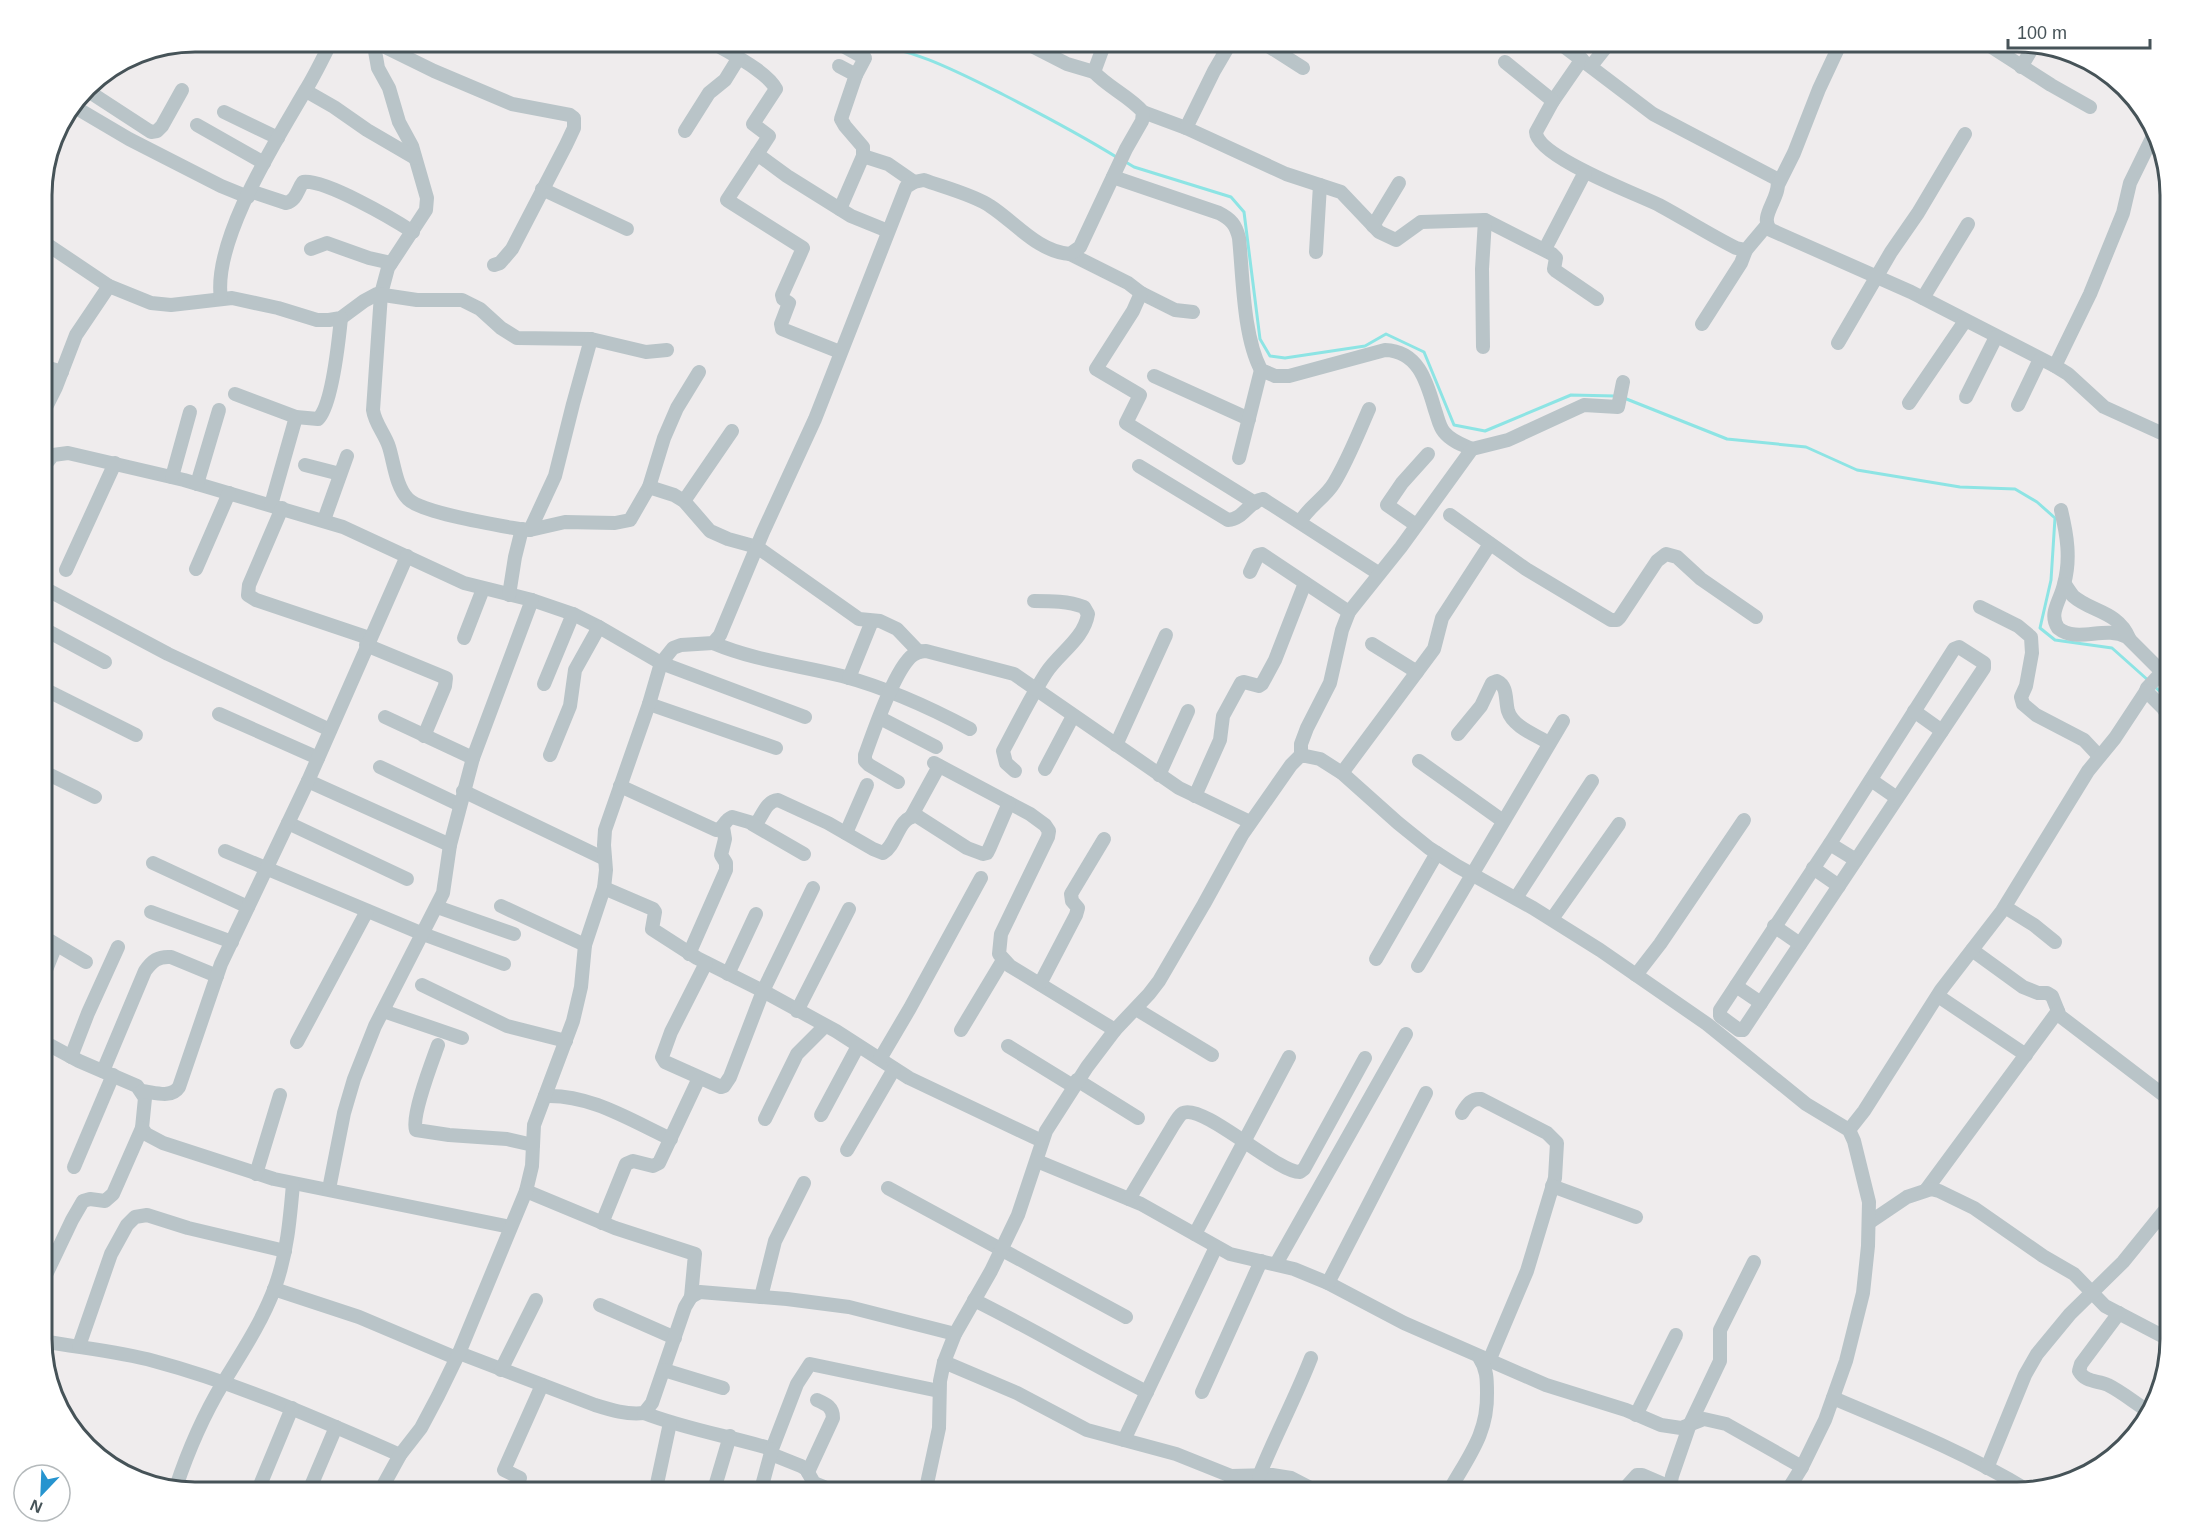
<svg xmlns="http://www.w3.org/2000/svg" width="2212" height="1535" font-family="Helvetica,sans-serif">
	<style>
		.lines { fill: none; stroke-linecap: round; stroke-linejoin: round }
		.stream { stroke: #8de4e4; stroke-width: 3 }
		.minor { stroke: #b9c4c8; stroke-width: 14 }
		.rim { fill: none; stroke: #465358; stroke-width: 3 }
	</style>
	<rect width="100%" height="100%" fill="#efeced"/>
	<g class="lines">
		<g class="stream">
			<path d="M857 42C911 47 956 71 1004 95 1043 115 1081 135 1118 158"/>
			<polyline points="1124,161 1134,167 1231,197 1244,212 1260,339 1270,356 1285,358 1365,346 1386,334 1424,352 1454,425 1485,431 1571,395 1615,396"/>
			<polyline points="1624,398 1727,439 1806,447 1857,470 1960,487 2015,489 2037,502 2055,518 2051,580 2040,628 2055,640 2112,648 2149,681"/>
			<polyline points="2154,686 2170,701"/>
		</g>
		<g class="minor">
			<polyline points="375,42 434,71 512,104 570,115 574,118 574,128 566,145 512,249 500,263 494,265"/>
			<path d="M376 42 375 51 378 68 389 88 399 122 412 146 427 198 426 210 388 268 381 294 373 410C375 424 385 434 389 447 394 463 396 487 408 499 422 513 497 525 519 529L530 530 565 522 615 523 630 520 649 487 664 438 677 408 699 372"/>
			<path d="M712 42C729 53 767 71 776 89L753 124 769 136 727 200 803 248 782 295 783 299 789 303 781 324 782 329 840 352"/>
			<polyline points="836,42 865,58 856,75"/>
			<polyline points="1024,42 1067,64 1094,72"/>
			<polyline points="1262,42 1303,68"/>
			<path d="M1558 42 1653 114 1777 179C1783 196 1757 217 1771 230L1911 292 2055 366 2068 374 2104 407 2170 437"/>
			<polyline points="1984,42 2051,85 2090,107"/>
			<path d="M1582 59 1553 101 1536 132C1537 157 1637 194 1659 205 1685 219 1710 235 1736 248L1746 250 1767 225"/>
			<polyline points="1505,62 1553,101"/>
			<polyline points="839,66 856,75 841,119 845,126 863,147 863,156 840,209"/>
			<polyline points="1591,66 1610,42"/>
			<polyline points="2021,67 2033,47"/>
			<polyline points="85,89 151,132 157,131 162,126 182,90"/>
			<polyline points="306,91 334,107 367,130 415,158"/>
			<polyline points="73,106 129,139 221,186 248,197"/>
			<polyline points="224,112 278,138"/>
			<polyline points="1143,112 1186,128 1286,174 1341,192 1379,232 1396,240 1421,222 1485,220 1552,254 1556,258 1554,269 1556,271 1597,299"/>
			<polyline points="197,125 264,163"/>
			<polyline points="1186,128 1214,71 1231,42"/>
			<polyline points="685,131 709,93 725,80 738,59"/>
			<polyline points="757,154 787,176 851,216 888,231"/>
			<polyline points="863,156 888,164 914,182"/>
			<path d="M1113 177 1219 213C1231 219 1236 225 1239 238 1243 277 1243 336 1261 370L1275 376H1289L1385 350C1419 351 1427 383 1435 410 1438 418 1439 426 1444 432 1451 441 1463 445 1472 449"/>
			<polyline points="1779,183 1794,153 1819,89 1841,42"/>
			<polyline points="542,189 627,229"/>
			<path d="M250 191 286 203C297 200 297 190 303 182 325 179 393 219 413 232"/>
			<polyline points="1373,226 1399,183"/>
			<polyline points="42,241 109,286 151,303 171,305 232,298 278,308 317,320 329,320 341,318 364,301 377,294 417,300 462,300 480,309 501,328 517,338 591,339 646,352 667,350"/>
			<polyline points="311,249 327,243 369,258 391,263"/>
			<polyline points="1545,249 1585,172"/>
			<polyline points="1316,252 1320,185"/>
			<polyline points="1070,254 1128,283 1141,293 1175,310 1193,312"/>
			<polyline points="1141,293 1133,311 1096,369 1140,395 1126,423 1255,503"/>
			<polyline points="1923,298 1968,224"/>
			<path d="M221 299C212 241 276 141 305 91 315 75 323 58 331 42"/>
			<polyline points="1702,324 1741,263 1746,250"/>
			<polyline points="1838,343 1891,252 1918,213 1965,134"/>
			<polyline points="1483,347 1482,269 1485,220"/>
			<polyline points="42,366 62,372"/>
			<polyline points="2055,366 2090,294 2123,213 2130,183 2154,134"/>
			<polyline points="1154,376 1249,419"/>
			<path d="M235 394 296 417 318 419C332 406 339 338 341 318"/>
			<polyline points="1966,397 1996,337"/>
			<polyline points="1909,403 1965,321"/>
			<polyline points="2018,405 2040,359"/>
			<polyline points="42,415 56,387 76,335 109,286"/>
			<polyline points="1239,458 1261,370"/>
			<polyline points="305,465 340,474"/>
			<path d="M1139 466 1228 520C1244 519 1249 501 1263 499L1378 573"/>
			<polyline points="42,469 53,455 68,453 184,480 343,527 464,583 532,600 573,614 599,627 661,663 805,717"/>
			<polyline points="172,477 190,412"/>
			<polyline points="197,484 219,410"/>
			<polyline points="649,487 674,495 684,501 710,531 728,539 757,547 859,619 880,621 897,629 919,652"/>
			<polyline points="684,501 732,431"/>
			<polyline points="271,505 296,417"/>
			<polyline points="282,508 249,585 248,595 256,600 369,638"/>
			<path d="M2061 510C2067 535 2071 559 2064 584 2061 600 2048 613 2058 628 2078 644 2104 625 2127 637L2170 680"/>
			<polyline points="1450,515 1526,569 1611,620 1617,620 1620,617 1657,561 1666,554 1677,557 1701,579 1756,617"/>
			<polyline points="324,520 347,456"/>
			<path d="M1300 522C1309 506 1325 498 1334 483 1348 460 1358 434 1369 409"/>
			<polyline points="1416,525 1387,505 1402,483 1428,454"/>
			<polyline points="530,530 555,476 573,404 591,339"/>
			<polyline points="196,569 229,493"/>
			<polyline points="66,570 115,463"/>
			<polyline points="1250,572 1258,555 1262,554 1349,612"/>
			<path d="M2065 584C2067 588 2070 592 2073 596 2091 612 2118 611 2129 638"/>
			<polyline points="42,587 168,654 330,730"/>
			<polyline points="509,595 515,557 522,529"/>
			<polyline points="1980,607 2018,626 2031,637 2032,653 2026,686 2021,697 2023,704 2036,715 2084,740 2099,756"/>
			<polyline points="42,628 105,662"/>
			<polyline points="464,638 483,589"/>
			<path d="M713 643C756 661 798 665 842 676 887 688 929 707 970 729"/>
			<polyline points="1372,644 1417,672"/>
			<polyline points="366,645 446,678 445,686 424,736"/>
			<polygon points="1959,647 1984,663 1984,668 1743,1030 1739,1030 1720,1016 1720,1010 1831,842 1954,649"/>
			<polyline points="2162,672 2147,688 2146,691 2163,708 2170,719"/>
			<polyline points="849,678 872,621"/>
			<polyline points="544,684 573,614"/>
			<polyline points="42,688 136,735"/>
			<polyline points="649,704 776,748"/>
			<polyline points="1914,711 1942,731"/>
			<polyline points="219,714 318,758"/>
			<polyline points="385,717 473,758"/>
			<polyline points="880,718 936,747"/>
			<path d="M1458 734 1481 706 1492 683 1497 681C1508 686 1505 700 1508 711 1513 727 1536 735 1549 743"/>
			<polyline points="1116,745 1166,635"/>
			<polyline points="550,755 570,706 575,670 599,627"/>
			<polyline points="1301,755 1301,744 1307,728 1330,683 1342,630 1349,612 1401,547 1472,449 1508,440 1584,405 1618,407 1623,382"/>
			<polyline points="1419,761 1503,821"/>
			<polyline points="934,763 1030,814 1045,825 1049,831 1048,837 1001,934 999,954 1010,966 1115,1030"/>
			<polyline points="380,767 460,805"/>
			<polyline points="1045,769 1073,716"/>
			<polyline points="42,771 95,797"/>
			<path d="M1015 771 1006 763 1003 751C1017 725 1030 698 1046 673 1059 653 1084 639 1088 614L1084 607C1068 601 1051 601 1034 601"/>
			<polyline points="1342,773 1434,649 1442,618 1490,544"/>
			<polyline points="1159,775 1188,711"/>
			<polyline points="1871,780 1897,798"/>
			<polyline points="308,781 450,845"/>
			<path d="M898 782 869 765 865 761V755C873 733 895 668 913 655 917 652 921 651 926 651L1014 674 1179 788 1250 822"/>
			<path d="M620 786 716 830C724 829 724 820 732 817L756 824C763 815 766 801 778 800L828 823 873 849 883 853C898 844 897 817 917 816L967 848 983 854 987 853 990 847 1009 803"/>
			<polyline points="463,791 605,859"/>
			<polyline points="1195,796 1220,740 1223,716 1241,683 1244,682 1259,686 1262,684 1275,660 1305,583"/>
			<polyline points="911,817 939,766"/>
			<polyline points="288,823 407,879"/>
			<polyline points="752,824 804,854"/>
			<polyline points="846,833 867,785"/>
			<polyline points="1830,844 1856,860"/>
			<polyline points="225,851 423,934 504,964"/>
			<polyline points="153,863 248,907"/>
			<polyline points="1813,868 1839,886"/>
			<polyline points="604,888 653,909 655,912 652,929 697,958 763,991 836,1031 909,1078 1042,1141"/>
			<polyline points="1516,898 1592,781"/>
			<polyline points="501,906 585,945"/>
			<polyline points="437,907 514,934"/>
			<polyline points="2005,907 2034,925 2055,942"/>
			<polyline points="151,912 232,942"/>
			<polyline points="1552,919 1619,824"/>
			<polyline points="1774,926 1800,944"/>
			<polyline points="42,936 86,962"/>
			<polyline points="1972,950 2023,987 2038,993 2047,993 2052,996 2060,1016 2170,1100"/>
			<polyline points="689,954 726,870 726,863 721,855 725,839 723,827"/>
			<polyline points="1376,959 1437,853"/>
			<polyline points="706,963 671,1032 662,1057 665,1062 721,1087 724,1086 730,1077 763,991 813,888"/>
			<polyline points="1418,966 1563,721"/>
			<polyline points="728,974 756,914"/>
			<polyline points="1636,975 1660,944 1744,820"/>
			<polyline points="42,980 56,945"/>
			<polyline points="1040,984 1076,915 1078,908 1072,901 1071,894 1104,839"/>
			<polyline points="422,985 507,1026 566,1041"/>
			<polyline points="1736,986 1761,1003"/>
			<polyline points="1938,996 2026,1055"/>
			<polyline points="1136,1009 1212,1055"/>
			<polyline points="383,1011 462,1038"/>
			<polyline points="797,1011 849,909"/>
			<polyline points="961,1030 1003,960"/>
			<polyline points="42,1041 79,1061 137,1086 145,1098 142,1128 146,1134 163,1143 274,1179 510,1227"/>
			<polyline points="297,1042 367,911"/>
			<path d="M438 1045C432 1062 411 1116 416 1130L449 1135 507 1139 533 1145"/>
			<polyline points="1008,1046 1073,1086"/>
			<polyline points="71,1057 88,1013 118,947"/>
			<polyline points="880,1059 910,1008 981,878"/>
			<path d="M103 1071 145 971C152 961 158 956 171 957L217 976"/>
			<polyline points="1077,1080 1138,1118"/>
			<path d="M142 1091C154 1092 171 1099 179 1087L221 964 308 781 407 556"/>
			<path d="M545 1096C590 1094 630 1120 671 1139"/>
			<path d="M1462 1113C1467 1105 1471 1098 1481 1099L1547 1133 1557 1143 1555 1178 1527 1271 1489 1361"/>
			<polyline points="821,1115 858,1046"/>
			<polyline points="765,1119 797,1054 825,1026"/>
			<polyline points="1849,1130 1864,1111 1941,990 2002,911 2088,771 2115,738 2146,691"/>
			<polyline points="847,1150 894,1069"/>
			<polyline points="1037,1161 1141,1204 1230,1254 1294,1269 1328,1283 1404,1323 1546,1385 1626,1410 1661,1425 1681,1428 1704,1419 1726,1424 1802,1467"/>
			<polyline points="74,1167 113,1075"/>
			<polyline points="256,1174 280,1095"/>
			<polyline points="1552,1186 1636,1217"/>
			<polyline points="888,1188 1126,1317"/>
			<polyline points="329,1189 344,1113 354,1079 375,1026 443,893 450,845 473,758 532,600"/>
			<polyline points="1926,1190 2058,1011"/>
			<polyline points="526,1191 615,1228 695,1254 691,1297"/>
			<path d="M1129 1199 1174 1124C1177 1120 1179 1115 1183 1113 1203 1103 1278 1173 1300 1172L1304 1169 1365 1058"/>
			<polyline points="1870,1222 1907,1197 1931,1189 1939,1191 1974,1208 2043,1256 2074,1274 2105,1306 2170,1340"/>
			<polyline points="602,1223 626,1164 633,1161 653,1166 659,1163 699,1078"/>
			<polyline points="1195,1234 1289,1057"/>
			<polyline points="1276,1264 1406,1034"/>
			<polyline points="42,1283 72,1220 83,1201 90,1199 105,1201 113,1194 142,1128"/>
			<polyline points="1328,1283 1426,1093"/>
			<polyline points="274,1289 359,1317 456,1358"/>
			<polyline points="761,1297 775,1241 804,1183"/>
			<path d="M974 1300C1033 1329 1089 1363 1147 1392"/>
			<polyline points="600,1305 675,1338"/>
			<path d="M2119 1313 2081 1364 2079 1371C2086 1383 2097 1380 2108 1385 2122 1392 2135 1403 2148 1411"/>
			<path d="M42 1341C80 1348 117 1351 154 1361 240 1384 320 1420 400 1455"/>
			<polyline points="79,1346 111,1254 127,1225 135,1217 147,1215 188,1228 285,1251"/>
			<path d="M459 1353 595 1405C611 1410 627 1415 644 1413L652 1403 685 1307 691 1297 700 1292 787 1299 849 1307 955 1334"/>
			<polyline points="944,1362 1017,1393 1087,1430 1176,1454 1231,1476 1272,1475 1291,1478 1320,1493"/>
			<polyline points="501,1370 536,1300"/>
			<polyline points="664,1370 723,1388"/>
			<polyline points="1202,1392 1261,1261"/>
			<path d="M1833 1398C1899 1426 1966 1453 2027 1490"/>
			<path d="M644 1413C685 1429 729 1436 772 1449L797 1384 810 1364 939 1391"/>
			<polyline points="1636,1415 1676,1335"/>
			<polyline points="1124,1440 1216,1247"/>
			<polyline points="771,1454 801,1466 806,1469 814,1483 839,1493"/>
			<polyline points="1987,1468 2025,1375 2037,1354 2070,1314 2123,1262 2170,1204"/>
			<path d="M808 1472 833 1418C833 1407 826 1404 817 1400"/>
			<polyline points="1231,1476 1231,1493"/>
			<path d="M1259 1476C1275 1436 1295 1399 1311 1358"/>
			<path d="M176 1487C188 1451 203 1416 223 1383 242 1352 262 1322 275 1287 287 1254 290 1219 293 1184"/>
			<polyline points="258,1490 292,1408"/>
			<polyline points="308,1493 336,1427"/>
			<path d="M379 1493 400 1455 421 1428 438 1396 459 1353 526 1191 532 1166 534 1125 573 1021 581 987 585 945 604 888 606 870 604 845 605 830 649 704 661 663 673 648 681 645 713 643 720 635 763 532 815 419 906 187 914 182 924 180C943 187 974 195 990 206 1015 222 1038 252 1070 254L1080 247 1126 149 1142 121 1143 112C1129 96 1109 88 1094 72L1105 42"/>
			<polyline points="513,1493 520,1478 504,1470 542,1385"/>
			<polyline points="655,1493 670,1423"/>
			<polyline points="713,1493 730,1436"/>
			<polyline points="760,1493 772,1449"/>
			<polyline points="925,1493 939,1428 940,1381 944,1362 955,1334 991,1271 1018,1215 1046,1131 1087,1067 1115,1030 1149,994 1159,981 1204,904 1242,835 1291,765 1301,755 1320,759 1342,773 1398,823 1429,848 1457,866 1533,908 1600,950 1707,1024 1806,1104 1849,1130 1854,1141 1869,1202 1868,1246 1863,1293 1846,1361 1825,1420 1802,1467 1786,1493"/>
			<path d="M1448 1493C1467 1458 1488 1435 1487 1393 1487 1379 1487 1369 1479 1357"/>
			<polyline points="1624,1493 1628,1485 1637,1475 1642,1475 1670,1487"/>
			<polyline points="1669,1493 1672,1476 1690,1424 1720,1361 1720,1330 1754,1262"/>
		</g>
	</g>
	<path d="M0 0H2212V1535H0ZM195 52H2017A143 143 0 0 1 2160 195V1339A143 143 0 0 1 2017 1482H195A143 143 0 0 1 52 1339V195A143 143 0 0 1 195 52Z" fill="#fff" fill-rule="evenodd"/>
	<path class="rim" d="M195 52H2017A143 143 0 0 1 2160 195V1339A143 143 0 0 1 2017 1482H195A143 143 0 0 1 52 1339V195A143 143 0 0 1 195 52Z"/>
	<g transform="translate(42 1493) rotate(203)"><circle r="28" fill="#ffffff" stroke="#b5babc" stroke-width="1.5"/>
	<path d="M0-4.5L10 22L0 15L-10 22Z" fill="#2694cf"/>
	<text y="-9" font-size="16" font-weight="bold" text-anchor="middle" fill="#465358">N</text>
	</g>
	<path d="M2008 39v9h142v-9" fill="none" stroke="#465358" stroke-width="3"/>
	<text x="2017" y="39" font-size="18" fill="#465358" stroke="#ffffff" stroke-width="4.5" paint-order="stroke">100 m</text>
</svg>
